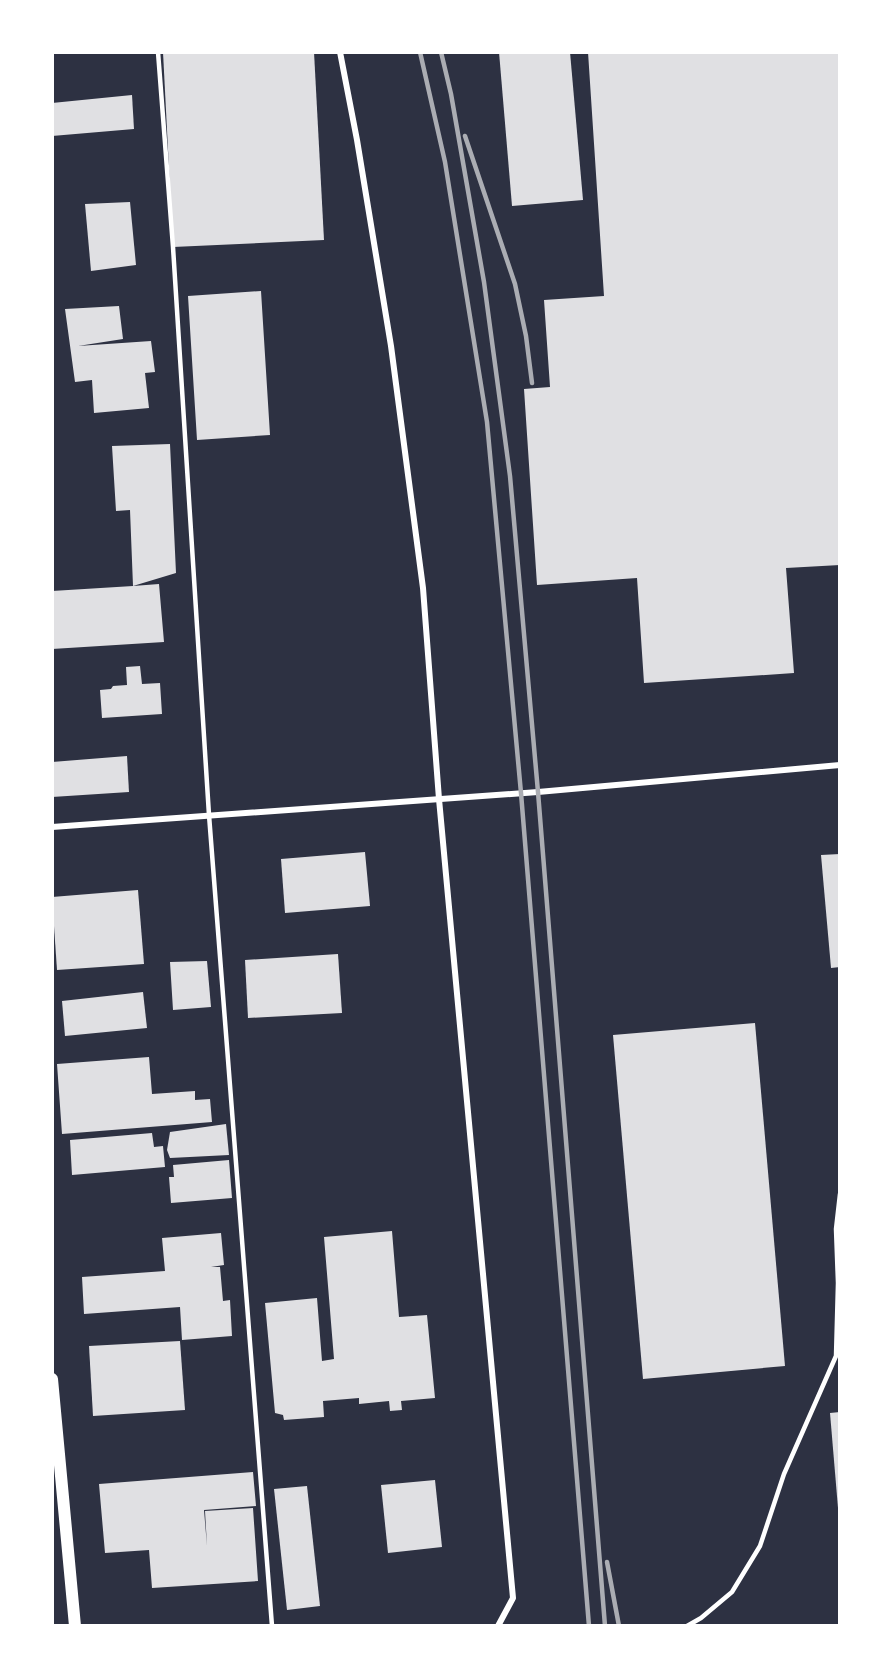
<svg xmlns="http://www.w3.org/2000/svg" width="892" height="1678" font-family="Poppins,sans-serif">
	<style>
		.building { fill: #e0e0e3 }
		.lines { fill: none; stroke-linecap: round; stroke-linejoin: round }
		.service { stroke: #fff; stroke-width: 4.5 }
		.minor { stroke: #fff; stroke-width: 6 }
		.secondary { stroke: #fff; stroke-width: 12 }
		.rail { stroke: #abadb3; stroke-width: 4.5 }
	</style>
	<rect width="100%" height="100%" fill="#2d3142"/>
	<g class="building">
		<polygon points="163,52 314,52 324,240 173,247"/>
		<polygon points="499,52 570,52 583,200 512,206"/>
		<polygon points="588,52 840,52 840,565 786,568 794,673 644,683 637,578 537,585 524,389 550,387 544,300 604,296"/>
		<polygon points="132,95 134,129 52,136 52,103"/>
		<polygon points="130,202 136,265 91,271 85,204"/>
		<polygon points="261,291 270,435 197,440 188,296"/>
		<polygon points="119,306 123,339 78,346 151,341 155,372 145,373 149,408 94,413 92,380 75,382 65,309"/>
		<polygon points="170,444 176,573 133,586 159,584 164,642 52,649 52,591 133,586 130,510 116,511 112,446"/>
		<polygon points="140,666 142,684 160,683 162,714 102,718 100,690 111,689 113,686 127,685 126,667"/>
		<polygon points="127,756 129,792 52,797 52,762"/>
		<polygon points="365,852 370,906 285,913 281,859"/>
		<polygon points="840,854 840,967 831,968 821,855"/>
		<polygon points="138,890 144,964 57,970 52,897"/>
		<polygon points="338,954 342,1013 248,1018 245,960"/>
		<polygon points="207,961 211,1007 173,1010 170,962"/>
		<polygon points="143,992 147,1028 65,1036 62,1001"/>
		<polygon points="755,1023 785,1366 643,1379 613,1035"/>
		<polygon points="149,1057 152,1094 195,1091 195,1100 210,1099 212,1122 62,1134 57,1064"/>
		<polygon points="226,1124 229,1155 170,1158 167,1150 170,1132"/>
		<polygon points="152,1133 154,1147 163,1146 165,1167 72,1175 70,1140"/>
		<polygon points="229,1160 232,1198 171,1203 169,1177 174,1177 173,1165"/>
		<polygon points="392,1231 399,1317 427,1315 435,1398 401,1401 402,1410 390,1411 389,1401 359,1404 359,1398 323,1401 324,1417 284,1420 283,1415 275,1413 265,1303 317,1298 322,1361 334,1359 324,1237"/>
		<polygon points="221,1233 224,1265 211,1267 220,1267 223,1301 230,1300 232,1336 182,1340 180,1307 84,1314 82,1277 165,1271 162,1238"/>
		<polygon points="180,1341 185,1410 93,1416 89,1346"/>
		<polygon points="840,1412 840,1508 838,1508 830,1413"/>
		<polygon points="253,1472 256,1506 204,1510 207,1546 205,1511 253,1508 258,1581 152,1588 149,1550 105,1553 99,1484"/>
		<polygon points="435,1480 442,1547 388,1553 381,1485"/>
		<polygon points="307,1486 320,1606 287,1610 274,1489"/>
	</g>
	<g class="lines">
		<g class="service">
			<polyline points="158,52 173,247 209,815 272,1626"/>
			<polyline points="687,1626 701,1618 732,1592 760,1546 784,1474 836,1356 838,1283 836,1229 840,1194"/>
		</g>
		<g class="minor">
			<polyline points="340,52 357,140 391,346 423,588 439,799 513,1598 498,1626"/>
			<polyline points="52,827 538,792 840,765"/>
		</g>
		<polyline class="secondary" points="52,1379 75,1626"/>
		<g class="rail">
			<polyline points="420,52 445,162 487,422 521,793 589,1626"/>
			<polyline points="441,52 451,94 484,282 510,476 538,792 605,1626"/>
			<polyline points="465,136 515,284 526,336 532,383"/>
			<polyline points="607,1562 619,1626"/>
		</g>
	</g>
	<rect width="892" height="1678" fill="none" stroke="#ffffff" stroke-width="108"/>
</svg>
